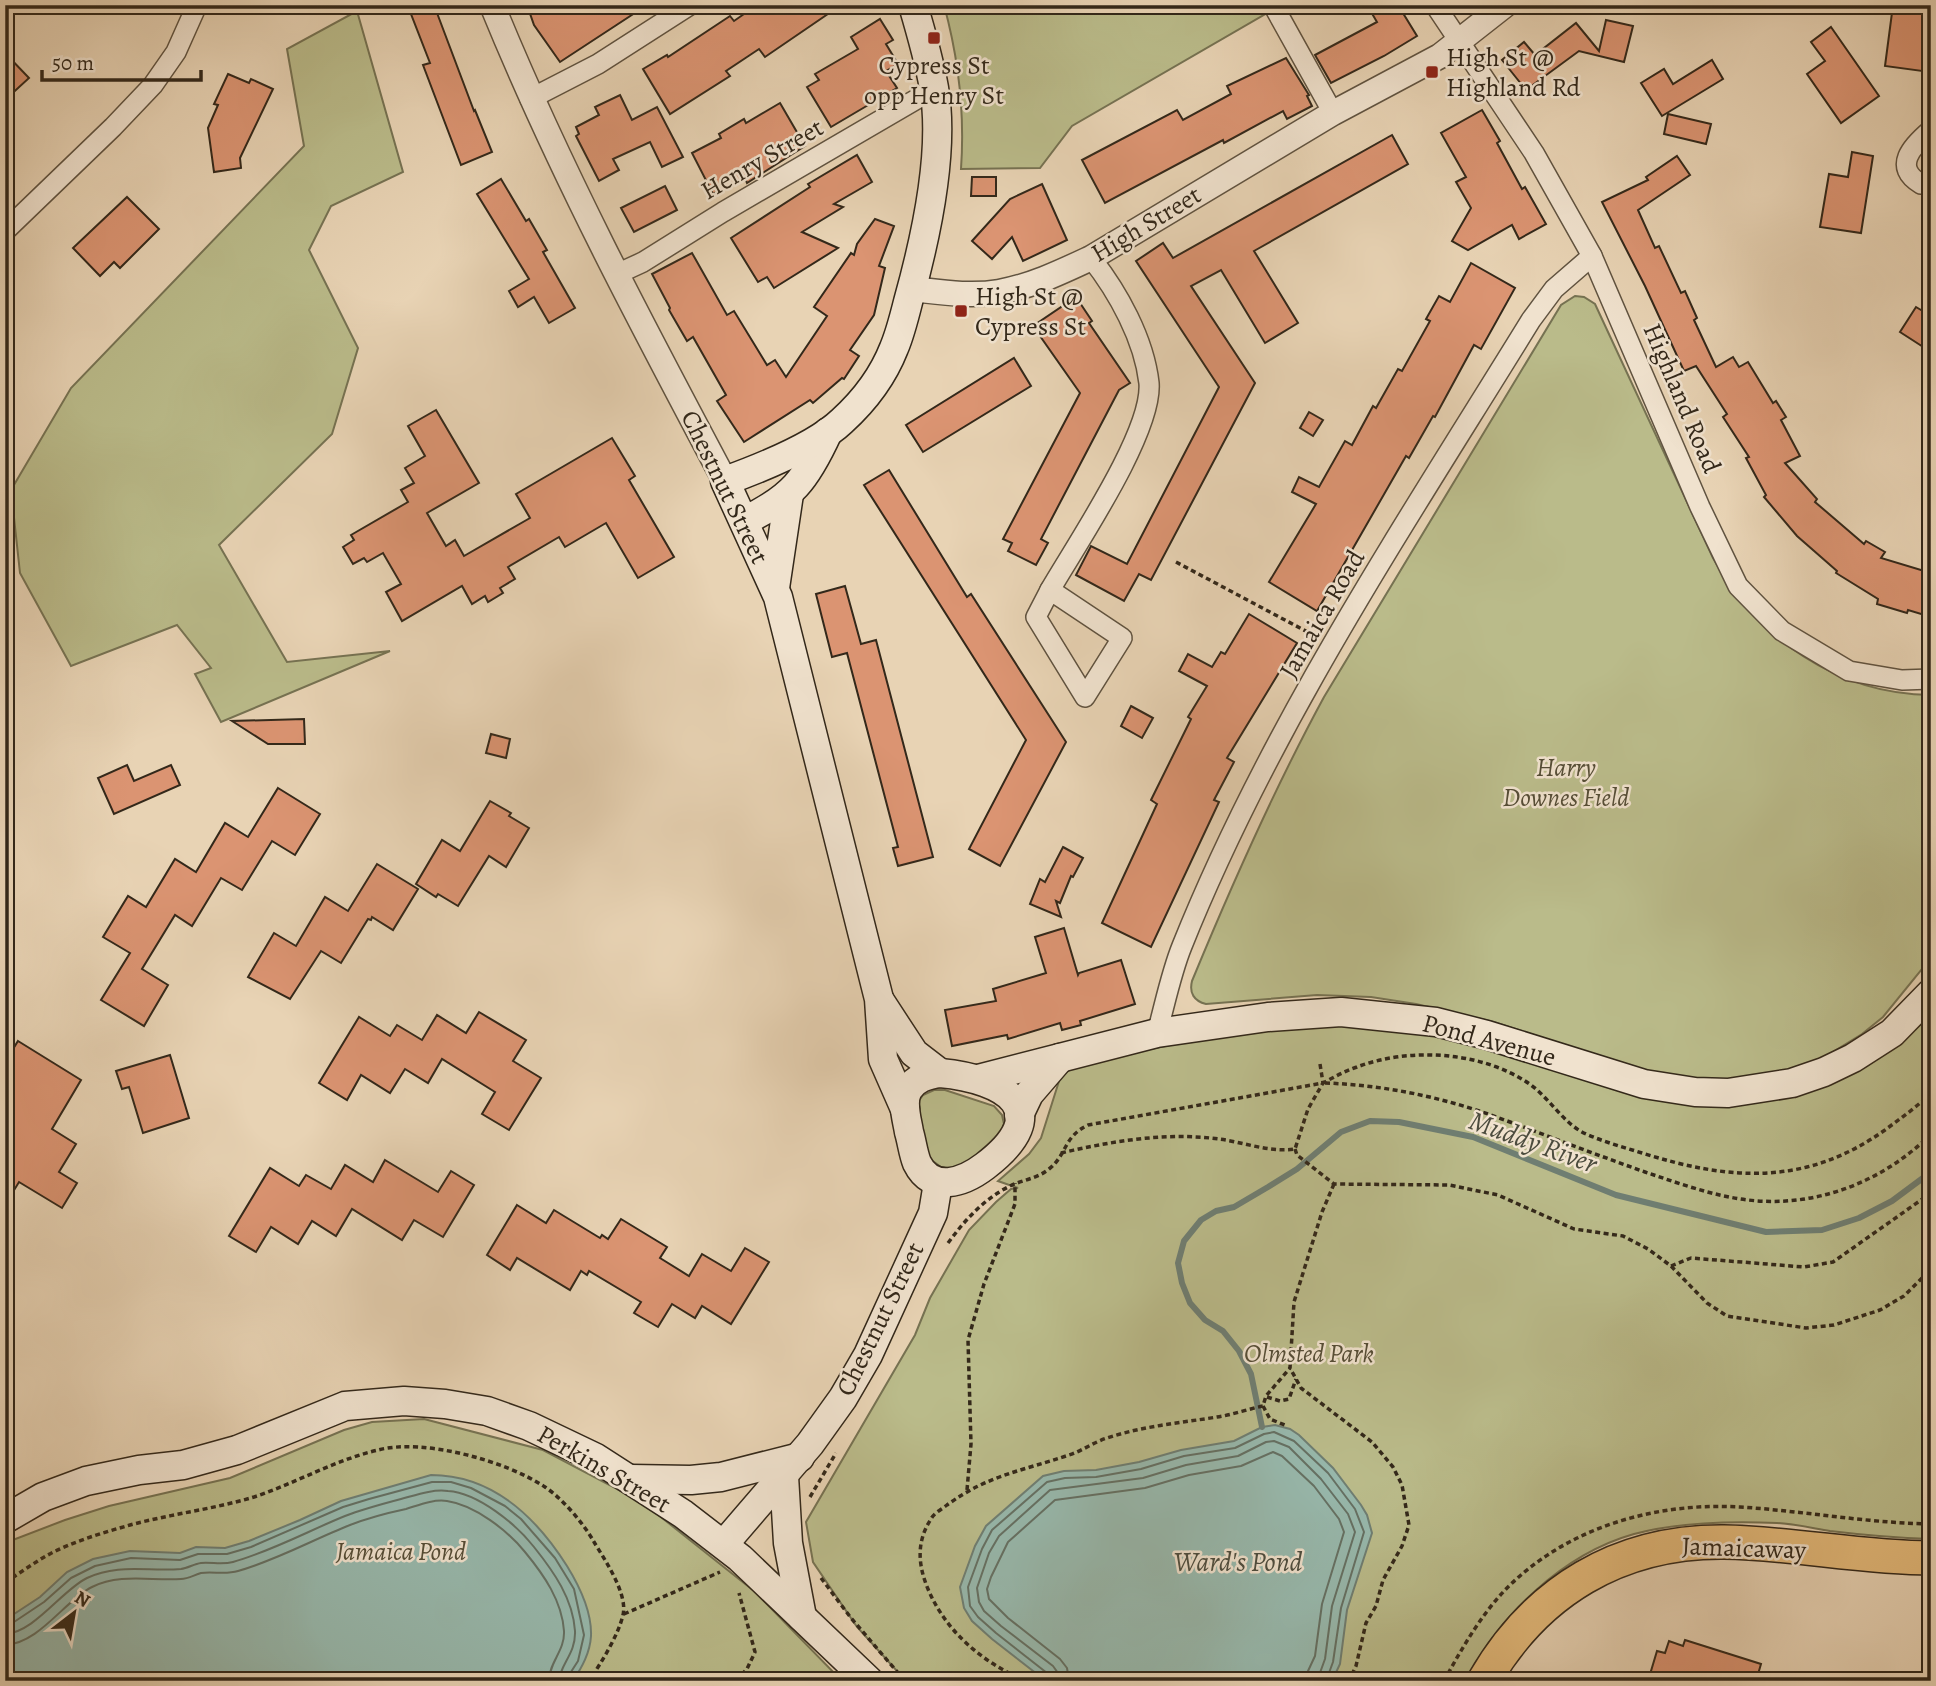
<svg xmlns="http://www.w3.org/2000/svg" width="1936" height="1686" font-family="Alegreya,serif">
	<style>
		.green { fill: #babb8a; stroke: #767252; stroke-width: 2 }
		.water { fill: #97b8ac; stroke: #6f7e72; stroke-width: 2 }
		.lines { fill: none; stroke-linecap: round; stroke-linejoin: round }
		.shore { stroke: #657063; stroke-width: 2 }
		.stream { stroke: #6f7e72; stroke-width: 6 }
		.building { fill: #db9472; stroke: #33281a; stroke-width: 2 }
		.minor-casing { stroke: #605340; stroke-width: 22 }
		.tertiary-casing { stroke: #605340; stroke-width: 27 }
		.secondary-casing { stroke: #33281a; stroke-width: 31 }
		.trunk-casing { stroke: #33281a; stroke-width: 36 }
		.path { stroke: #33281a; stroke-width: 3.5; stroke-dasharray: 5 3.5; stroke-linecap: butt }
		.minor { stroke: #f0e2ce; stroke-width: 19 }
		.tertiary { stroke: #f0e2ce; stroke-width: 24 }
		.secondary { stroke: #f0e2ce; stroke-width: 28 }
		.trunk { stroke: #e4ba7a; stroke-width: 33 }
		.poi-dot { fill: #8f2418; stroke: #f0e2ce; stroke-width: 2.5 }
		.labels { text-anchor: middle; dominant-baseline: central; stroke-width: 5; stroke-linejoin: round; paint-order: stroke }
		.poi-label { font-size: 26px; fill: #33281a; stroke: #f0e2ce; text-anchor: start }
		.street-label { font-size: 26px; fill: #33281a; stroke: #f0e2ce }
		.park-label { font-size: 26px; font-style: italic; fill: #554d36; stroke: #f0e2ce }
		.water-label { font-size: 28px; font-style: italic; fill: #4c4c3e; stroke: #f0e2ce }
	</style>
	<rect width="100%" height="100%" fill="#e8d3b4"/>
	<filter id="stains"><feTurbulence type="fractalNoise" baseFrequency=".00286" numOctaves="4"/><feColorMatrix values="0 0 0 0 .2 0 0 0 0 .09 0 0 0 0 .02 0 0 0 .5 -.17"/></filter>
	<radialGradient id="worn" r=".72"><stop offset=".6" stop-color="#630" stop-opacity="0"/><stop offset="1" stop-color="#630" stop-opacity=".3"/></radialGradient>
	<g class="green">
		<path d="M944 5H1263L1267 13 1072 126 1040 168 961 169C965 112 959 60 944 5Z"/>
		<polygon points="357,11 403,172 331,206 309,250 358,348 332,434 219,545 287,662 390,651 221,722 195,674 211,668 177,625 71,666 20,573 11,490 71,388 304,146 287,49"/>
		<path d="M1575 296 1584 297 1595 304 1713 558C1758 639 1837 694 1931 695V958L1883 1017 1862 1034 1823 1058 1771 1081 1664 1077 1494 1022 1416 1004 1371 997 1317 995 1206 1004C1194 1001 1189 993 1192 981 1232 884 1274 789 1324 697L1561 305Z"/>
		<path d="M1931 1012V1539C1897 1538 1863 1535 1830 1531 1812 1528 1795 1524 1777 1523 1731 1521 1679 1522 1634 1534 1563 1554 1498 1616 1466 1681H906L857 1627 813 1562 806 1522 915 1335 930 1298 969 1230 996 1202 1011 1189 1018 1188 998 1181 1029 1154 1041 1138 1060 1078 1068 1071 1081 1063 1215 1036 1338 1019 1452 1038 1646 1097 1827 1084 1867 1066 1921 1024Z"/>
		<polygon points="934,1090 945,1090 994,1106 1002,1115 1004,1124 998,1141 956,1169 941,1167 930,1159 922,1139 918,1102 923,1095"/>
		<polygon points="424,1419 543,1450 642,1502 754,1591 842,1681 5,1681 5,1543 65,1520 109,1506 230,1478 344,1430 372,1422"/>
	</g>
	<g class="water">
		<polygon points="1275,1425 1290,1429 1299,1435 1333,1468 1361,1505 1367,1515 1372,1533 1347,1610 1340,1664 1332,1681 1046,1681 992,1639 972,1621 964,1608 960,1587 975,1546 986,1526 1043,1476 1064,1471 1096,1470 1139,1462 1181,1450 1234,1441 1262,1427"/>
		<path d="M431 1475C493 1475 536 1517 567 1566 580 1587 592 1611 591 1636 590 1653 582 1667 573 1681H5V1620L40 1597 67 1572 93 1559 130 1551 180 1553 196 1547 225 1548 249 1541 300 1520 341 1501Z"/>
	</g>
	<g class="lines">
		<g class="shore">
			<polyline points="5,1625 11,1624 44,1602 71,1578 95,1566 131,1558 180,1560 198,1554 227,1554 251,1547 343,1507 369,1499 432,1482 451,1482 471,1488 505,1506 521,1519 555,1558 574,1589 584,1635 578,1661 569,1675 568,1681"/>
			<path d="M5 1634C34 1633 62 1590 87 1578 118 1563 149 1572 181 1569 188 1568 194 1564 201 1563 212 1562 222 1565 233 1562 272 1551 308 1531 345 1516 363 1509 382 1504 401 1499 416 1495 432 1489 448 1491 478 1493 516 1524 534 1547 554 1572 573 1599 575 1631 576 1654 560 1664 559 1681"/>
			<path d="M5 1645C40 1643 64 1601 92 1587 120 1573 151 1581 181 1579 188 1579 194 1575 201 1573 213 1571 225 1575 238 1571 277 1560 312 1540 350 1525 368 1518 387 1513 406 1509 419 1505 433 1499 447 1501 475 1505 508 1531 525 1552 544 1575 562 1601 564 1631 565 1651 549 1662 549 1681"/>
			<polyline points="1050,1681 1047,1673 996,1633 978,1617 970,1606 968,1587 982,1549 992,1530 1047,1482 1065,1478 1096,1477 1141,1469 1184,1456 1235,1448 1264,1434 1274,1432 1294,1441 1328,1473 1355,1509 1364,1532 1341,1608 1333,1662 1326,1681"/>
			<polyline points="1059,1681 1058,1673 1053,1666 1001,1626 984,1611 979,1602 977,1588 989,1553 999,1536 1050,1490 1143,1478 1186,1465 1238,1456 1266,1442 1274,1441 1289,1447 1321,1479 1348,1514 1355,1532 1332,1606 1325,1659 1317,1681"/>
			<polyline points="1069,1681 1067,1668 1060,1659 1008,1618 989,1599 987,1589 991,1577 1008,1542 1055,1500 1145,1488 1189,1475 1241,1466 1273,1452 1282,1456 1314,1486 1339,1519 1344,1532 1322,1604 1315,1656 1308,1671 1307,1681"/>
		</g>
		<polyline class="stream" points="1262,1427 1251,1374 1239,1351 1223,1331 1205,1320 1190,1303 1182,1283 1178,1263 1184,1241 1201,1220 1216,1211 1234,1207 1268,1187 1297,1169 1341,1132 1370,1121 1399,1122 1473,1137 1616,1195 1766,1232 1822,1230 1859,1218 1892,1201 1931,1172"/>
	</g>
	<g class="building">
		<polygon points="434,5 474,111 475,110 492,152 461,165 423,65 430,63 411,14"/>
		<polygon points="527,5 647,5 560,62 534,25"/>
		<polygon points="757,5 841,5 765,57 759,49 726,71 730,76 670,114 643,69 667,55 668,57 730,16 734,21"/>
		<polygon points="1367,5 1398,5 1417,36 1384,56 1331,83 1315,55 1377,22"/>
		<polygon points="1893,5 1931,5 1922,71 1885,66"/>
		<polygon points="880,19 893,40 886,44 898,64 886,71 897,88 831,127 807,87 819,80 815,74 858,49 851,37"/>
		<polygon points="1606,20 1633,26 1624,62 1579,51 1526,90 1502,60 1524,42 1535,55 1576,23 1599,51"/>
		<polygon points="1831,27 1879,96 1841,123 1807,74 1825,61 1811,42"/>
		<polygon points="5,53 29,78 5,100"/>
		<polygon points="1286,58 1309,95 1307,96 1312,106 1287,119 1283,111 1224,143 1223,140 1105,203 1082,160 1177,110 1183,120 1231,94 1227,86"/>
		<polygon points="1712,60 1723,79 1662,116 1641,83 1664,69 1673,84"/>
		<polygon points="228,74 249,83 251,79 273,89 240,158 241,168 214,172 208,128 218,105 214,104"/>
		<polygon points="620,95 632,120 657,107 683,157 662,167 650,142 613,159 619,170 599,181 576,136 579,134 576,127 599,115 595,107"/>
		<polygon points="780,103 805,146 747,183 745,178 713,194 692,153 721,138 719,134 744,119 746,123"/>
		<polygon points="1482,110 1500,141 1497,143 1522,189 1525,187 1546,224 1519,239 1512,225 1468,250 1452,241 1471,208 1456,182 1466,177 1441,133"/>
		<polygon points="1668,114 1711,124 1706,144 1664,134"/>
		<polygon points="1392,135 1408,164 1254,251 1298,323 1265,343 1221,270 1191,286 1255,383 1151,580 1139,574 1124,601 1076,575 1091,546 1127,564 1219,387 1136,261 1163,243 1173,258"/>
		<polygon points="1852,152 1873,156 1861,233 1820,227 1829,174 1848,177"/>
		<polygon points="857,155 872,182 834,204 843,207 802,232 838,248 774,288 767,277 758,282 731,238 810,187 808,184"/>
		<polygon points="1677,156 1690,175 1638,210 1655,248 1659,246 1681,293 1685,291 1697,318 1694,320 1716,367 1733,357 1739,367 1748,362 1773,403 1776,401 1786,417 1781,420 1800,456 1785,463 1817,499 1815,502 1864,544 1866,541 1885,552 1881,558 1931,573 1931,617 1908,610 1907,613 1877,604 1878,599 1836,573 1837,571 1797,536 1764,497 1766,495 1746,458 1749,457 1723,417 1727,414 1696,366 1684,371 1645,286 1602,202 1648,180 1646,177"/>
		<polygon points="972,177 996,177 996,196 971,196"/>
		<polygon points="501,179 526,221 529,219 547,250 543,252 575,308 549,323 534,297 518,307 509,291 529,279 477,194"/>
		<polygon points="1042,184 1067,240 1023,261 1012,237 992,259 972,241 1010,199"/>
		<polygon points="665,186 677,210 634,232 621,208"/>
		<polygon points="127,197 159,229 120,268 114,262 100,276 73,248"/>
		<polygon points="875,219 894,226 879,266 885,268 874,315 850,350 859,356 844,379 842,378 813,403 810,400 744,442 717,401 726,395 693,337 687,341 669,310 670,308 652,274 692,253 727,315 734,311 767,365 775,360 786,377 827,316 814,307 851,253 854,255 857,244"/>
		<polygon points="1471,263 1515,288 1481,349 1474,345 1435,417 1433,416 1409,458 1406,456 1317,611 1269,582 1316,504 1292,492 1299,477 1319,487 1345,441 1352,445 1373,406 1376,408 1398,369 1402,371 1430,321 1426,319 1439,296 1450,302"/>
		<polygon points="1076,297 1092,321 1089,323 1130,383 1119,390 1041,539 1048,543 1036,565 1008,551 1012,543 1003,539 1080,393 1033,326"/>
		<polygon points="1916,307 1931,316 1931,352 1900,332"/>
		<polygon points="1014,358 1031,386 923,452 906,425"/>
		<polygon points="436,410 479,483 427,513 446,546 455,540 464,556 530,518 516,494 612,438 635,476 629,480 674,557 638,578 606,523 565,547 559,537 508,567 515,579 500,588 503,593 488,602 485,596 472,604 462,586 402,621 386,592 401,584 383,553 367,562 364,558 353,564 343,547 354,540 351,535 408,502 401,490 414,483 405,468 425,456 408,426"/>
		<polygon points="1309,412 1323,420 1313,436 1300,428"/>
		<polygon points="889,470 967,597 971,594 1066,742 1000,866 969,849 1026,740 864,485"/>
		<polygon points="845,586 861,644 876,640 933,857 898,866 893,848 898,847 847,653 832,657 816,594"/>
		<polygon points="1249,614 1297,643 1227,758 1234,762 1214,800 1219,802 1151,947 1102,923 1157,804 1151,800 1191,719 1188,717 1207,686 1179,671 1188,654 1212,667 1221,652 1225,654"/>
		<polygon points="1131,706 1153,718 1142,738 1121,726"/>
		<polygon points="304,719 305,744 268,744 232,721"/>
		<polygon points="491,734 510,739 506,758 486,753"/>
		<polygon points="127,765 134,781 171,765 180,785 114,814 98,778"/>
		<polygon points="278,788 320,814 295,855 272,841 242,890 221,878 192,926 175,915 142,969 168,985 144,1026 101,1000 130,953 103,937 128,896 146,907 175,859 196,872 225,823 248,837"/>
		<polygon points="490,801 511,813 509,816 529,828 506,867 489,856 458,906 438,894 436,897 416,884 442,840 460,851"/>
		<polygon points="1063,847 1083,858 1073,877 1071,876 1060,903 1056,901 1061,917 1030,904 1040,879 1045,882"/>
		<polygon points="377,864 418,889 393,930 372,917 371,920 368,919 341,963 321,951 290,999 248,977 274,933 296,946 325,897 348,911"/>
		<polygon points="1064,928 1078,975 1079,973 1121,960 1135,1004 1080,1021 1081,1025 1062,1030 1060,1023 1008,1039 1007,1035 952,1046 945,1010 996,1001 993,989 1046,973 1035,937"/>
		<polygon points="479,1012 526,1040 513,1061 541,1078 509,1130 482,1114 495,1092 442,1059 428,1083 405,1069 390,1093 361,1075 347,1100 319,1083 359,1017 390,1036 397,1025 422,1040 437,1015 466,1033"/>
		<polygon points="18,1041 81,1080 52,1129 76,1144 59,1172 77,1183 62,1208 19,1182 5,1205 5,1062"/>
		<polygon points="170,1055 189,1118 143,1133 129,1087 122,1089 116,1071"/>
		<polygon points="385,1160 438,1192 451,1171 474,1185 443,1237 414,1220 402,1240 352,1209 336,1236 312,1221 298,1244 271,1227 256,1252 229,1236 270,1168 299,1186 306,1175 331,1189 345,1165 373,1182"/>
		<polygon points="517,1205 546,1223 554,1210 600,1238 602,1235 608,1239 621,1219 667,1247 660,1258 689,1276 702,1254 731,1271 745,1248 769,1262 731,1324 702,1306 695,1318 672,1304 658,1327 634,1313 641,1302 589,1271 587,1275 581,1271 570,1290 517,1258 510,1270 487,1255"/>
		<polygon points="1685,1640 1761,1664 1756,1681 1648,1681 1657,1651 1665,1653 1669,1641 1683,1646"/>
	</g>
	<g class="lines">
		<g class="minor-casing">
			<g id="minor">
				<polyline points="1273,5 1333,113"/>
				<polyline points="1435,5 1534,153 1592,256 1700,507 1738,586 1782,631 1849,671 1902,680 1931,679"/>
				<polyline points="530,99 598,64 690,5"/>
				<path d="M1931 130C1912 146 1892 167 1921 184L1931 182"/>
				<polyline points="5,231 113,127 153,85 176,52 197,5"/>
				<polyline points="617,274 643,262 723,212 934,89"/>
				<path d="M1050 590C1076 545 1153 432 1149 383 1144 339 1118 292 1091 258"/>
				<polygon points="1050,590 1122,638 1085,697 1036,617"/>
				<path d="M1157 1033C1165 1004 1171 973 1182 946 1271 724 1406 523 1531 320L1554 289 1592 256"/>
			</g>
		</g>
		<g class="tertiary-casing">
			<g id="tertiary">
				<path d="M492 5C559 169 642 325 725 481"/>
				<path d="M912 289C940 292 970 297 999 292 1032 286 1061 272 1091 258L1333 113 1440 56 1505 5"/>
			</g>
		</g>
		<g class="secondary-casing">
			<g id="secondary">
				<path d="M744 521C792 498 806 480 828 432"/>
				<polyline points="775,588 789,494"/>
				<polyline points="880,1001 914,1053 940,1073"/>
				<path d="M940 1073C1006 1079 1057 1111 985 1166 964 1182 932 1194 917 1163 913 1153 912 1142 909 1132 907 1119 901 1102 908 1090 915 1078 927 1075 940 1073Z"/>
				<polyline points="978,1079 1157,1033 1268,1017 1341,1012 1436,1022 1487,1035 1644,1084 1695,1092 1728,1093 1792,1083 1824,1072 1853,1058 1892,1033 1931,993"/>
				<path d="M905 1109 883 1059 879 999 778 597 725 481C758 469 816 446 842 421 864 401 883 376 894 348 900 334 904 318 908 302 925 241 945 151 934 88 929 60 921 32 913 5"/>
				<polyline points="1019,1115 1029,1094 1060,1058"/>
				<polyline points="784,1476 788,1543 802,1617"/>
				<polyline points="631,1479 691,1480 721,1477 800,1457"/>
				<polyline points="5,1519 43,1497 86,1481 139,1470 183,1465 237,1450 345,1406 404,1401 445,1404 487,1411 529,1426 596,1458 683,1514 740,1558 869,1681"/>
				<polyline points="724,1544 810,1444 843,1398 868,1355 933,1213 938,1183"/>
			</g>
		</g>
		<g class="trunk-casing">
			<path id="trunk" d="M1484 1681C1536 1591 1619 1541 1724 1542 1793 1543 1861 1558 1931 1558"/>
		</g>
		<g class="path">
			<polyline points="1176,562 1315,636"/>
			<polyline points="1320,1064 1323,1083"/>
			<path d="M1325 1083C1382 1085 1437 1096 1491 1115 1543 1134 1594 1154 1645 1172 1678 1183 1713 1196 1748 1200 1816 1208 1883 1182 1931 1134"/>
			<polyline points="1295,1149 1297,1155 1334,1184 1449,1185 1498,1195 1574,1229 1623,1236 1648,1249 1671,1266 1707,1303 1727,1316 1806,1328 1834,1325 1880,1310 1904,1296 1931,1269"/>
			<path d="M1061 1153C1113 1141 1166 1132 1219 1139 1243 1142 1270 1153 1295 1149L1308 1109 1323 1083"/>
			<polyline points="1334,1184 1322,1212 1294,1302 1290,1368 1301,1388 1372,1442 1393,1467 1402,1485 1409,1525 1402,1546 1383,1580 1376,1606 1366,1623 1356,1666 1349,1681"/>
			<path d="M948 1243C965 1220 983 1200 1008 1187 1021 1180 1037 1179 1049 1169 1067 1155 1063 1137 1088 1125L1323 1083C1334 1077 1345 1071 1357 1067 1410 1047 1483 1051 1531 1085 1551 1100 1564 1124 1586 1134 1604 1142 1623 1147 1642 1153 1731 1181 1806 1186 1885 1130 1901 1118 1917 1107 1931 1093"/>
			<polyline points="1671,1266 1691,1258 1804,1267 1833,1262 1931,1193"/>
			<polyline points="1267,1397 1280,1401 1289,1399 1296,1379"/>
			<polyline points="1263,1406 1270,1419 1287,1426"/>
			<polyline points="967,1490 971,1444 968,1340 984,1284 1015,1204 1015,1183"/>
			<polyline points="810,1497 836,1453"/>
			<polyline points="821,1578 851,1618 905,1681"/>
			<path d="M5 1582C19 1574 32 1564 46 1556 71 1542 102 1533 130 1525 171 1514 214 1509 254 1497 296 1483 335 1460 378 1450 424 1438 506 1461 545 1487 563 1499 584 1524 594 1542 605 1560 628 1594 623 1615 618 1636 601 1663 589 1681"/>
			<polyline points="624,1614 720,1572"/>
			<polyline points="736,1681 747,1669 755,1652 739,1593"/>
			<path d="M1026 1681C983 1663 946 1632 928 1589 918 1565 916 1542 931 1519 934 1513 942 1509 947 1505 988 1475 1022 1471 1069 1455 1082 1451 1094 1442 1107 1438 1143 1426 1180 1423 1217 1417 1232 1415 1248 1409 1263 1406L1266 1396 1290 1368"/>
			<path d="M1444 1681C1462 1648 1481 1615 1506 1589 1567 1527 1656 1502 1740 1507 1804 1511 1867 1523 1931 1524"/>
		</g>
		<use href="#minor" class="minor"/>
		<use href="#tertiary" class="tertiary"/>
		<use href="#secondary" class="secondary"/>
		<use href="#trunk" class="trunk"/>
	</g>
	<g class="poi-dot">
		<rect x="927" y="31" width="14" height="14" rx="3.5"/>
		<rect x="1425" y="65" width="14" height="14" rx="3.5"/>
		<rect x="954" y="304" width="14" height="14" rx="3.5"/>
	</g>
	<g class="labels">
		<g class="poi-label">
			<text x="1446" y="57">High St @<tspan x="1446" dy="30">Highland Rd</tspan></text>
			<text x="934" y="65" text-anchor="middle">Cypress St<tspan x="934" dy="30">opp Henry St</tspan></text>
			<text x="975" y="296">High St @<tspan x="975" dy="30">Cypress St</tspan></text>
		</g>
		<g class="street-label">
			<text transform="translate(762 159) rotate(-30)">Henry Street</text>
			<text transform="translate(1146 224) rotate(-31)">High Street</text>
			<text transform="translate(1682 398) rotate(67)">Highland Road</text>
			<text transform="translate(725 487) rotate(64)">Chestnut Street</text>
			<text transform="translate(1322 614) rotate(-60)">Jamaica Road</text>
			<text transform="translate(1489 1040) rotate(15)">Pond Avenue</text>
			<text transform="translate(880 1319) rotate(-64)">Chestnut Street</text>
			<text transform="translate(604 1469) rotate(30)">Perkins Street</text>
			<text transform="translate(1744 1548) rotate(2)">Jamaicaway</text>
		</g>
		<g class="park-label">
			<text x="1566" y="767">Harry<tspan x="1566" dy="30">Downes Field</tspan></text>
			<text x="1309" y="1353">Olmsted Park</text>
			<text x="401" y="1551">Jamaica Pond</text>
		</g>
		<g class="water-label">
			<text transform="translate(1533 1142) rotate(20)">Muddy River</text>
			<text x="1238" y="1562">Ward's Pond</text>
		</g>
	</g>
	<rect width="1936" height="1686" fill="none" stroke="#e8d3b4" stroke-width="28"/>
	<rect x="7" y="7" width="1922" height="1672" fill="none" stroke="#33281a" stroke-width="3.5"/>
	<rect x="14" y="14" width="1908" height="1658" fill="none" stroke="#33281a" stroke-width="2"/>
	<g transform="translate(74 1613) rotate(31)" stroke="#f0e2ce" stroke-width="5" paint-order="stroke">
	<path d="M0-5L12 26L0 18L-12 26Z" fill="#33281a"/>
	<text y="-10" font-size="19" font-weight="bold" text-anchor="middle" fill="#33281a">N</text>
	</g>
	<path d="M42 70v10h159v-10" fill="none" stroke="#33281a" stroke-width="3.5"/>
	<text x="52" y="70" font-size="21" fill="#33281a" stroke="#f0e2ce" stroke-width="5" paint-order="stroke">50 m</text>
	<rect width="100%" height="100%" filter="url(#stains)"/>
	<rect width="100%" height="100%" fill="url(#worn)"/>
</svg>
